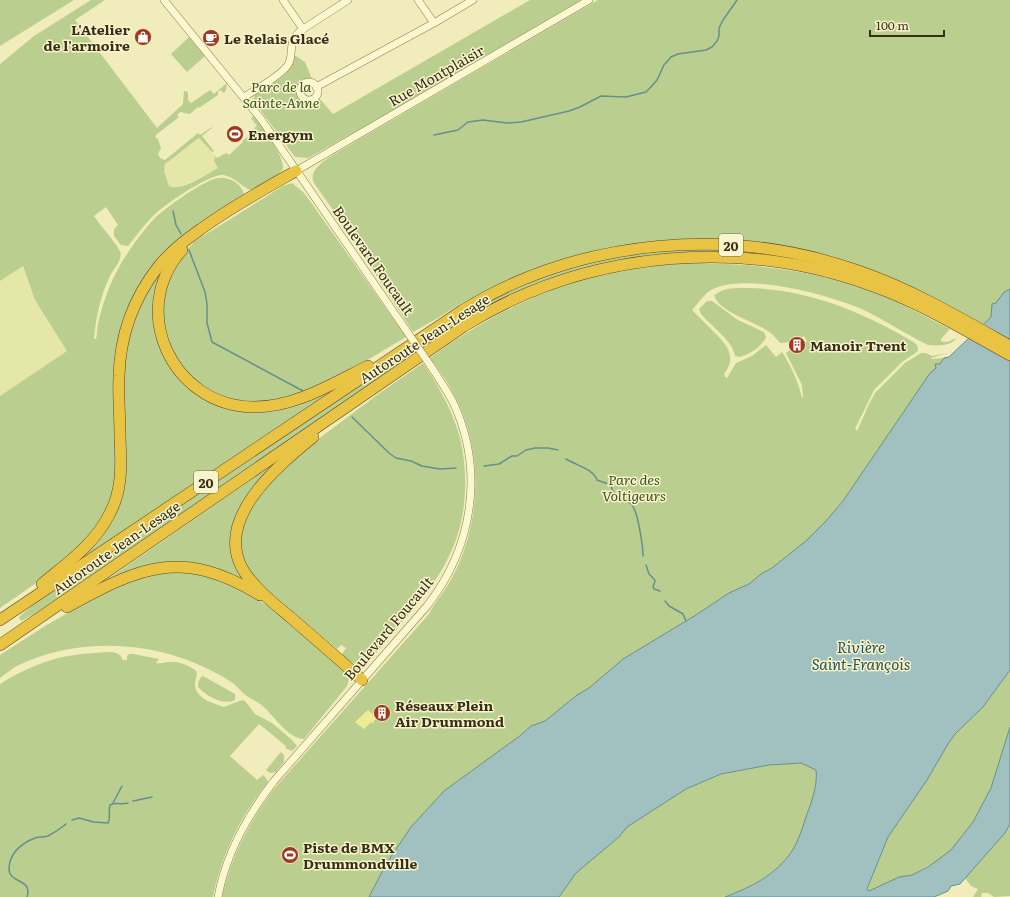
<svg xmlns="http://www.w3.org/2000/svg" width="1010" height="897" font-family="Literata,serif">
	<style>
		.farmland { fill: #e4e7a8 }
		.green { fill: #bacf8f }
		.sand { fill: #f0eb95 }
		.water { fill: #a0c1bf; stroke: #678f8e }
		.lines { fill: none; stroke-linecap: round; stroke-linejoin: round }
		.stream { stroke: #678f8e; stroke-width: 1.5 }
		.minor-casing { stroke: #897c54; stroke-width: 8 }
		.highway-casing { stroke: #564829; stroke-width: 12 }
		.minor { stroke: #fbf8cf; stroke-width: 7 }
		.highway { stroke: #e9c343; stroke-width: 11 }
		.minor-bridge-casing { stroke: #897c54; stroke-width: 8; stroke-linecap: butt }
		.minor-bridge { stroke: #fbf8cf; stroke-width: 7 }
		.labels { text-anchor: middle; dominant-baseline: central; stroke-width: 3; stroke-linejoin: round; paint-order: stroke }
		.shield { fill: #f8f4cb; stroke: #71694f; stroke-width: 1 }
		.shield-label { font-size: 13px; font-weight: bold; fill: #372e1a }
		.poi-label { font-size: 14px; font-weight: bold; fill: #372e1a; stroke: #f8f4cb; text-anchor: start }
		.street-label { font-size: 14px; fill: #372e1a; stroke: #f8f4cb }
		.park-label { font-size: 14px; font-style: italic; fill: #3c551f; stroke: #f8f4cb }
		.water-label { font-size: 15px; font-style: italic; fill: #285158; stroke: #f8f4cb }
	</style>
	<rect width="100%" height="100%" fill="#f1ecbb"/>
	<g class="farmland">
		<polygon points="199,138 215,156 214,161 219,168 182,187 174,188 169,186 164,171 165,164 179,155 183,149"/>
		<polygon points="22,266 35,300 67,351 0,396 0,281"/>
	</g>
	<g class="green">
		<polygon points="0,0 74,0 0,46"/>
		<path d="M91 0H105L75 20 157 128 183 104 184 91 188 92V100L191 103 210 90 214 94 227 83 226 90 224 93 220 90 218 92V95L199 108 198 107 190 114 180 112 177 115 179 117 157 134 155 137 158 139 161 148 158 154 160 158 165 160 198 133 200 135 212 127V128L202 136 214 151 212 152 199 138C187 146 177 156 165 164L164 171 169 186C182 192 207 174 218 168L214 161 215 156 217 158 226 153 229 155 243 142 238 136 239 135 242 141 256 131 254 128 257 126 251 118 254 116C262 126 285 157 283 169 276 178 261 186 250 190 241 186 235 177 223 175 209 174 162 206 152 217 143 226 136 236 128 246L121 245 114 236V229L118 225 106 207 94 216C100 225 116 243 120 251 123 259 115 267 111 274 101 294 96 316 94 339H96C97 335 97 329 98 324 103 300 114 272 129 251 136 240 145 229 153 220 163 209 201 183 214 179 226 175 241 182 244 194L184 235 165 252 126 316 117 466 111 499 101 519 84 541 39 581 0 608V396L67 351 35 300 23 266 0 281V64L34 36Z"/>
		<path d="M530 0H581L387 114 308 158 295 157 253 100 255 95C269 85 296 73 293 54L305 62 312 79C285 73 302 120 319 98L333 114Z"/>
		<path d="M598 0H1010V289L1004 292 996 303 991 317 983 324C938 301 894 277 845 260 829 255 812 251 795 248 706 231 613 238 528 271 504 281 480 292 457 306 443 315 428 324 413 332L347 230 314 183C305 166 342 151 353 143Z"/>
		<polygon points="189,37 205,56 187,72 171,54"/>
		<polygon points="292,183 303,192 310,201 406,337 349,371 303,393 266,402 231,401 191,379 174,357 163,318 166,285 186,251 195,241 283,186"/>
		<polygon points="694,248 769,253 841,269 787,259 611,263 610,262 603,264 602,266 574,272 538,283 534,287 481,310 478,313 477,311 473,314 472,316 424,349 420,343 488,301 548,275 619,255"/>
		<polygon points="165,261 156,309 180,376 247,410 332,387 333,390 81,559 80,557 113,513 121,379 133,316"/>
		<path d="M688 263C752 263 818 270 879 294 903 304 926 317 950 329L941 339V341C946 344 951 340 957 338 950 346 939 346 928 345 901 332 877 314 849 304 816 292 743 273 711 290 704 294 698 304 692 310 699 317 706 324 713 331 726 344 738 356 724 374L725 377 727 378 736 363 752 356 766 345 776 357 782 352C791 366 798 381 802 398L803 397 802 385 786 353 791 349 793 352 807 341 804 336 795 342 793 341 783 343H780C776 338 772 333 766 330 753 321 719 312 714 295L716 294C725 287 737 288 748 288 808 289 864 312 915 343 918 346 919 348 917 352L902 362 874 390 855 429 857 431 869 404 875 393 905 363 921 353H926L932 356 947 353 931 358 932 359 944 358 941 364 930 373 843 501 826 521 807 540 772 568 761 574 749 584 729 593 696 615 623 659 589 688 577 695 545 721 531 726 521 735 444 791 421 816 411 827 386 864 369 897H222C231 857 249 823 273 790L429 614C431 609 434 605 437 601 444 591 451 581 456 570 482 515 483 445 452 391 446 379 438 369 430 358 489 314 557 281 630 269 649 266 668 265 688 263Z"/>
		<path d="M707 301H712L738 320 764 332 766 337C762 347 750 354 740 357L735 356C734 342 710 325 701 314L699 309Z"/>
		<polygon points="413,347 417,353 42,610 21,621 19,617 41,598"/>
		<path d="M423 363C437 383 449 405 457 428 470 469 468 520 448 558 439 578 425 594 412 610 398 627 385 643 371 659 361 669 349 663 342 654L346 648 341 645 337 649 256 580 243 559 240 539 245 519 256 500 273 478 309 446 377 395Z"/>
		<polygon points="281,459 235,529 253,587 199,566 98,586"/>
		<path d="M162 571 203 574 246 592 268 606 348 674 349 679 347 686 304 739C287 739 273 713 260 704 256 701 251 699 247 696 242 693 239 688 234 684 226 678 216 673 208 669 151 640 75 637 17 666 11 669 6 674 0 678V655L45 626 108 590Z"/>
		<path d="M108 652C116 652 120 653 123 660H127V656L129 654H133L159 659 156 663C163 664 164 662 169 662 178 661 191 666 197 672 197 677 195 680 195 685 196 699 213 703 224 707L242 700 245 701 255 714 272 723 291 739 297 746 292 751 285 748 286 746 259 724 230 756 257 780 263 775 266 778 268 782C241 815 221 855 213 897H0V684C22 670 49 658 75 655 86 653 97 653 108 652Z"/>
		<polygon points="1010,670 1010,727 991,788 973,822 951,850 938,861 912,875 899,877 869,891 867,890 888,837 927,780 948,744 955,734 983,707"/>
		<path d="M203 676 235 694V700C223 706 206 696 198 687 198 682 199 678 203 676Z"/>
		<polygon points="281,752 284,755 284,762 276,772 270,773 266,770"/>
		<path d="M801 763 816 770C818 782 812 802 807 814 803 826 799 840 792 851 776 875 751 887 725 897H559L576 873 619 837 627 827 686 789 721 774 769 765Z"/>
		<polygon points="1010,824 1010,896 994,897 988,893 982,893 981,897 973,897 978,889 971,886 965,878 1005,833"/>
	</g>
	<polygon class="sand" points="368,710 377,718 374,721 373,724 371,722 364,729 355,722"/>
	<path class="water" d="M1010 289V670L983 707 955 734 948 744 927 780 888 837 867 889 869 891 899 877 912 875 928 867 951 850 973 822 991 788 1010 727V824L1005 833 960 884 951 886 948 891 934 897H725C751 887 776 875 792 851 799 840 803 826 807 814 812 802 818 782 816 770L801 763 769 765 721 774 686 789 627 827 619 837 576 873 559 897H369L386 864 411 827 421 816 444 791 521 735 531 726 545 721 577 695 589 688 623 659 696 615 729 593 749 584 761 574 772 568 807 540 826 521 843 501 930 373 936 368 935 364H940L944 358 949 357 991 317 992 304 996 303 1004 292Z"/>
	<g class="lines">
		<g class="stream">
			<polyline points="434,135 458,130 468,122 483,120 507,123 521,122 569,111 580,107 601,96 626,97 646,92 650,88 657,80 664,65 671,57 678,54 706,50 712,47 717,41 719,36 719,28 723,20 737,0"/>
			<polyline points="173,211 176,225 181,234"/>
			<polyline points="189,250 205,292 207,304 207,323 212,342 303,391"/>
			<polyline points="352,417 389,453 396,458 411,461 422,466 440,469 456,468"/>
			<path d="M566 459C576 465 593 469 597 480L611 485C613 499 624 495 632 505 638 512 643 547 643 556"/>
			<polyline points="484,466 499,464 512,456 517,456 526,450 535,448 548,448 558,450"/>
			<polyline points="646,565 649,574 654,579 655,581 653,587 654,589 660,591"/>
			<polyline points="665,601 669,606 683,614 686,621"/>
			<polyline points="133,801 152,797"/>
			<polyline points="113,803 122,786"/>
			<path d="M72 820 79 818 94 822 108 823C111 817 108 811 110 805 116 802 122 805 128 803"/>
			<path d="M27 897C33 878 9 884 9 869 9 853 22 843 35 838 39 836 43 838 48 836 54 833 60 829 66 824"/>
		</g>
		<g class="minor-casing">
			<g id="minor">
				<polyline points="164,0 261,119 406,330"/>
				<polyline points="283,0 303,29"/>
				<polyline points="418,0 434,23"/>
				<circle cx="309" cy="91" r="9"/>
				<polyline points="316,87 434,23 473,0"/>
				<path d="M244 97C254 91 285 73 289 63 294 51 287 44 300 31L348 0"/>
				<polyline points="296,171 589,0"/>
				<path d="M218 897C226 853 247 816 274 781L427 606C473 547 485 471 453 402 446 389 438 377 430 365"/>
			</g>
		</g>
		<g class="highway-casing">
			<g id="highway">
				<path d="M182 250C128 310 172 405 252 407 294 408 332 384 368 366"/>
				<path d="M313 437C279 465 215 517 242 568 253 587 272 602 289 616 313 637 338 658 362 680"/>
				<path d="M42 584C67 563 95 544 110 513 123 489 121 463 120 436 120 416 118 396 119 376 120 336 134 298 158 267 170 252 185 240 201 229 231 207 264 189 296 171"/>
				<path d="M67 607C141 566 182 548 260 595"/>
				<path d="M0 620 463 310C581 238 732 225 861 272 913 290 962 319 1010 346"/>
				<path d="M0 645 464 326C590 248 750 236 886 291 929 308 970 333 1010 355"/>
			</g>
		</g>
		<use href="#minor" class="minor"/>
		<use href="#highway" class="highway"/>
		<g class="minor-bridge-casing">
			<polyline id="minor-bridge" points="406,330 430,365"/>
		</g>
		<use href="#minor-bridge" class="minor-bridge"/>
	</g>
	<defs>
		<g id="shop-disc" transform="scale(0.9)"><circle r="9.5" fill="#9d391f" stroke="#f8f4cb"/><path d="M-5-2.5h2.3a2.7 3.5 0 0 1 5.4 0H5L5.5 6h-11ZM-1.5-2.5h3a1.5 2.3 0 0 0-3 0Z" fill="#fff"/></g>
		<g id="cafe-disc" transform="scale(0.9)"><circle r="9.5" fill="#9d391f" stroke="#f8f4cb"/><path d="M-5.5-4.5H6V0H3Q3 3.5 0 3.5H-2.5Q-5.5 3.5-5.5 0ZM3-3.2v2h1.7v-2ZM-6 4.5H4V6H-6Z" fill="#fff"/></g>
		<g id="stadium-disc" transform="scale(0.9)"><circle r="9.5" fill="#9d391f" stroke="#f8f4cb"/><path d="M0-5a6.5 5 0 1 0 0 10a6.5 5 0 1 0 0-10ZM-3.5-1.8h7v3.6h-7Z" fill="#fff"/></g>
		<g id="building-disc" transform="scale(0.9)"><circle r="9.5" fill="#9d391f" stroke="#f8f4cb"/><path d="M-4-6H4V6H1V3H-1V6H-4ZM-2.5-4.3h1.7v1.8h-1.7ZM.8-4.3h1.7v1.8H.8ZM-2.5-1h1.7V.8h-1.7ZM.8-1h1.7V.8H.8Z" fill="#fff"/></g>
	</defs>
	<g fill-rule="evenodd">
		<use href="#shop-disc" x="143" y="37"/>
		<use href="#cafe-disc" x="211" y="38"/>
		<use href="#stadium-disc" x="235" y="134"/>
		<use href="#building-disc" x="797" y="345"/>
		<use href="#building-disc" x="382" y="713"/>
		<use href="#stadium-disc" x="290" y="855"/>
	</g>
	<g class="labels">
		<g class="shield">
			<rect x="719" y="234" width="24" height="22" rx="3"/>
			<rect x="194" y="471" width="24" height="22" rx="3"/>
		</g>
		<g class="shield-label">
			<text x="731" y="245">20</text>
			<text x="206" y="482">20</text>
		</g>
		<g class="poi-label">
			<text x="130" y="29" text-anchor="end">L'Atelier<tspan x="130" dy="16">de l'armoire</tspan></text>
			<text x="224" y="38">Le Relais Glacé</text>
			<text x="248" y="134">Energym</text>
			<text x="810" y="345">Manoir Trent</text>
			<text x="395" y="705">Réseaux Plein<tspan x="395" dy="16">Air Drummond</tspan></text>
			<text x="303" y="847">Piste de BMX<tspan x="303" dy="16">Drummondville</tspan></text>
		</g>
		<g class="street-label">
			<text transform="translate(436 75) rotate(-30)">Rue Montplaisir</text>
			<text transform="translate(374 260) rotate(55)">Boulevard Foucault</text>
			<text transform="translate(424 338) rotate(-33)">Autoroute Jean-Lesage</text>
			<text transform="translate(116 547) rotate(-35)">Autoroute Jean-Lesage</text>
			<text transform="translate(388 628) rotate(-50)">Boulevard Foucault</text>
		</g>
		<g class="park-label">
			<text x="281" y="86">Parc de la<tspan x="281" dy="16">Sainte-Anne</tspan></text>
			<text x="634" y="479">Parc des<tspan x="634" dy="16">Voltigeurs</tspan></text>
		</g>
		<g class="water-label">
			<text x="861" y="646">Rivière<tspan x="861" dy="17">Saint-François</tspan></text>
		</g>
	</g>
	<path d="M870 30v6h74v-6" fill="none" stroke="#372e1a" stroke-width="2"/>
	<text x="876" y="30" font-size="12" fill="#372e1a" stroke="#f8f4cb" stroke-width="3" paint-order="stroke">100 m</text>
</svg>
